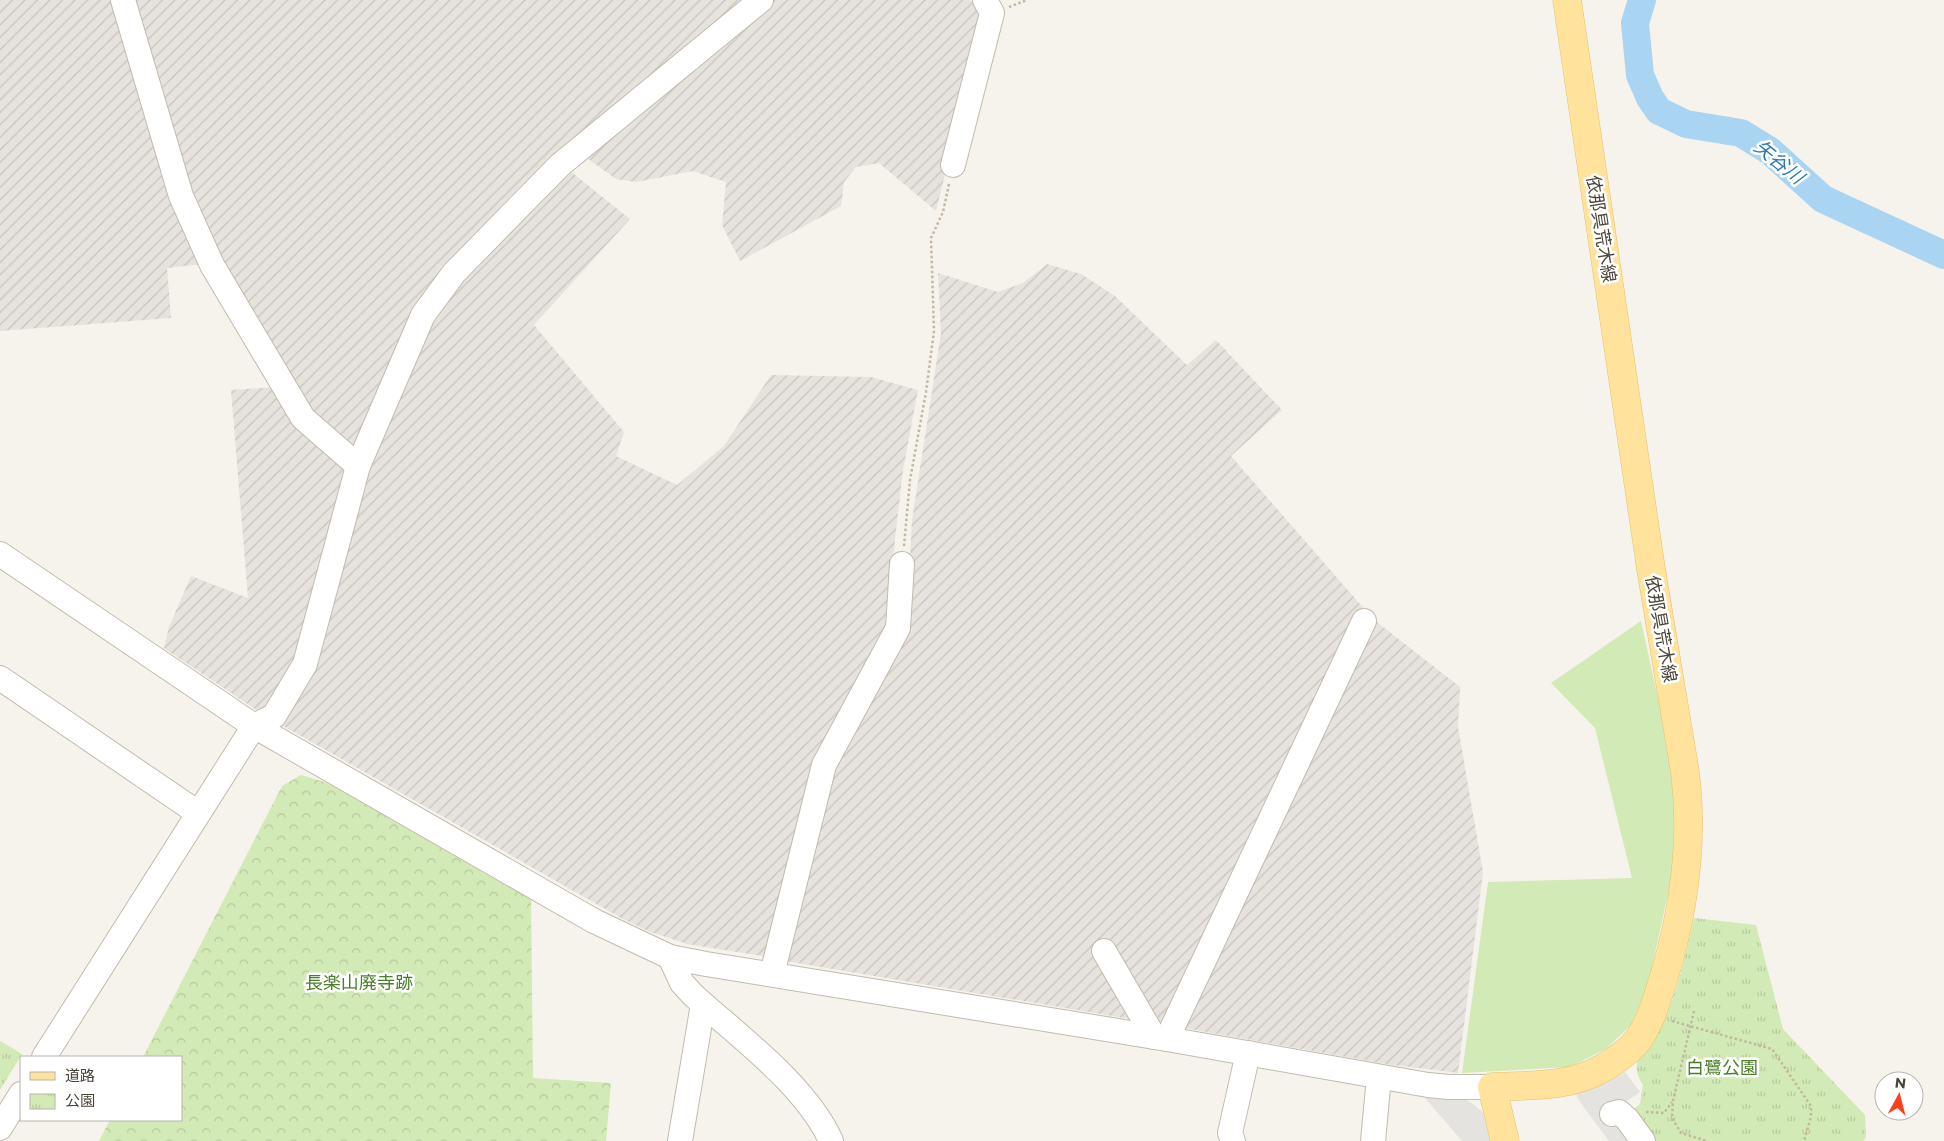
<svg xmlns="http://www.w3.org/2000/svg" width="1944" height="1141" font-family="Montserrat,'Noto Sans JP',sans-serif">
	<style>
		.industrial { fill: url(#industrial-furrows) }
		.forest { fill: url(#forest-crowns) }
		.park { fill: url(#park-tufts) }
		.pitch { fill: #d2eab5 }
		.parking { fill: #e5e3e0 }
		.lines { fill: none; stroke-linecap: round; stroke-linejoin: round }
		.river { stroke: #a9d4f2; stroke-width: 28 }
		.minor-casing { stroke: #c2bbae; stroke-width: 26 }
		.major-casing { stroke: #e6c16a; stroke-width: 29 }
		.path { stroke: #c4b79f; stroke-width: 2.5; stroke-dasharray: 2.5 2.5; stroke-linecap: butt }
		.minor { stroke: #fff; stroke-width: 24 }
		.major { stroke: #ffe39c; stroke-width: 28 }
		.labels { text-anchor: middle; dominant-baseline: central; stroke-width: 5; stroke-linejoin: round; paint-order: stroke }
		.street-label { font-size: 18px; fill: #4b4439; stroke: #fff }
		.park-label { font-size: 18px; fill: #4a7f2a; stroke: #fff }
		.water-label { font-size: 19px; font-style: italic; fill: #2e7ab2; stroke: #fff }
	</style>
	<defs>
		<pattern id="industrial-furrows" width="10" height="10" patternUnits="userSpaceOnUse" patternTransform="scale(1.25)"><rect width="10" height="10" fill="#e6e2dd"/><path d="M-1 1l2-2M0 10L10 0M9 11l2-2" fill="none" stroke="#c7c3be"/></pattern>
		<pattern id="forest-crowns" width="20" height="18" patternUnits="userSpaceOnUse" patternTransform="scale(1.25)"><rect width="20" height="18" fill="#d2eab5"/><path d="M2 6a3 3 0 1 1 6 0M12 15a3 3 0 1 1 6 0" fill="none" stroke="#b6ca9c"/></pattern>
		<pattern id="park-tufts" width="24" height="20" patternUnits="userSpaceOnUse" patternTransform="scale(1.25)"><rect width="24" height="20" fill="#d2eab5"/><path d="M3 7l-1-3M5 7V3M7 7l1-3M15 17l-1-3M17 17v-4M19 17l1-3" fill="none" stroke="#b6ca9c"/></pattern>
	</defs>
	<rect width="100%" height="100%" fill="#f6f3ec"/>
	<g class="industrial">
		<polygon points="0,0 116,0 204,264 167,268 171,318 0,331"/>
		<polygon points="131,0 969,0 978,3 984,16 936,211 879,163 856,167 844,182 841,206 740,261 722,225 726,182 693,171 636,182 616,179 584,156 570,171 630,219 534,325 624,432 616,456 677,485 724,446 771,375 871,377 918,390 903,470 895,539 890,621 818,753 767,954 762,956 687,944 648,931 621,918 280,724 366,470 308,415 188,199"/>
		<polygon points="1047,264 1081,274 1115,296 1187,365 1216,340 1282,410 1231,456 1373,619 1460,687 1458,727 1483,872 1458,1073 1386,1064 1184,1028 785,961 833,768 906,629 912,520 941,333 938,273 998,292 1023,283"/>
		<polygon points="275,387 341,463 347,484 294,668 264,713 258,711 164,648 169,627 191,576 248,598 231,390"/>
	</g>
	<polygon class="forest" points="301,775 331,784 531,898 533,1078 611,1083 606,1141 99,1141 110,1120 181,1120 181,1057 143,1057 282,786"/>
	<g class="park">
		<path d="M1694 918 1756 925 1783 1029 1865 1115 1866 1138 1863 1141H1647L1629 1113 1640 1104 1643 1085C1638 1077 1636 1072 1637 1063 1639 1052 1654 1042 1659 1032 1677 996 1685 956 1694 918Z"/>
		<polygon points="0,1041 22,1054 0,1090"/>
	</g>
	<polygon class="pitch" points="1641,621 1665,730 1680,826 1670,885 1648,985 1631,1025 1606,1049 1570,1067 1462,1073 1488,882 1632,878 1595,728 1551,683"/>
	<g class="parking">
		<polygon points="1625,1072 1640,1092 1628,1100 1623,1116 1636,1141 1609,1141 1577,1098 1576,1092 1591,1089 1606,1083"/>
		<polygon points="1426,1092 1455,1095 1470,1102 1484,1113 1496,1141 1462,1141 1425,1098"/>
	</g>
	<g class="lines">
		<polyline class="river" points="1642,0 1635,23 1640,75 1650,98 1659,111 1686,124 1741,133 1770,151 1823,199 1944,255"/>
		<g class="minor-casing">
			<g id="minor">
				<polyline points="123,0 181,196 212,265 303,418 358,466"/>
				<polyline points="953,165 992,13 985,0"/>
				<polyline points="0,554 254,726 594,921 670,957 706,964 1167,1039 1428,1085 1449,1087 1492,1087"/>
				<polyline points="0,678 198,813"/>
				<polyline points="1104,951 1154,1037"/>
				<path d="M670 957 682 983 693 995C738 1036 806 1085 831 1141"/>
				<polyline points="772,974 824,765 898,628 902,564"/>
				<polyline points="1167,1039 1364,621"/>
				<polyline points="44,1057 254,726 274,716 305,664 358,466 423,315 454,273 560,165 761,0"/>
				<polyline points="1612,1114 1619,1112 1627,1119 1643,1141"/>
				<polyline points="0,1128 21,1094"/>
				<polyline points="680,1141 703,1004"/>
				<polyline points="1233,1141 1230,1133 1248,1053"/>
				<polyline points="1373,1141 1379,1077"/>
			</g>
		</g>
		<g class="major-casing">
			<path id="major" d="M1505 1141 1492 1087C1529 1085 1569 1088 1603 1068 1615 1061 1632 1049 1640 1037 1652 1019 1657 998 1664 977 1684 910 1694 842 1685 772L1651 569 1567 0"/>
		</g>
		<g class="path">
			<polyline points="1009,7 1027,0"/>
			<polyline points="904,546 910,480 926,392 934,331 931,238 943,212 949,184"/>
			<polyline points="1694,1011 1673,1101 1672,1118 1681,1133 1707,1141"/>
			<polyline points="1672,1021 1772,1049 1811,1106 1811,1117 1804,1141"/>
			<polyline points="1646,1112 1664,1113 1672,1102"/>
		</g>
		<use href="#minor" class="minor"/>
		<use href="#major" class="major"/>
	</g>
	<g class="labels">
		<g class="street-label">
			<text transform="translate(1601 229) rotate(81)">依那具荒木線</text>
			<text transform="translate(1661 629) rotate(80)">依那具荒木線</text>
		</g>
		<g class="park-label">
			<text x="359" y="983">長楽山廃寺跡</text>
			<text x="1722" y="1068">白鷺公園</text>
		</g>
		<g class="water-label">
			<text transform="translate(1779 162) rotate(39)">矢谷川</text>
		</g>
	</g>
	<rect x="20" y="1056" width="162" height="65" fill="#ffffff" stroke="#b7b4b0"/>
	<rect x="30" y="1072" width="25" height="8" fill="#ffe39c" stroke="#b7b4b0"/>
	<text x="65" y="1081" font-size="15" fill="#4b4439">道路</text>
	<rect x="30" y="1094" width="25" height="15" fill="url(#park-tufts)" stroke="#b7b4b0"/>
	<text x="65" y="1106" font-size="15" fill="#4b4439">公園</text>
	<g transform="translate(1899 1096) rotate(7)"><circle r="24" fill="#ffffff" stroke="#b7b4b0"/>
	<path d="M0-4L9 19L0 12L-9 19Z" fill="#fc3f1d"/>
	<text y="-8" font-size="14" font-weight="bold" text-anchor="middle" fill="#4b4439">N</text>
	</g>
</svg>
